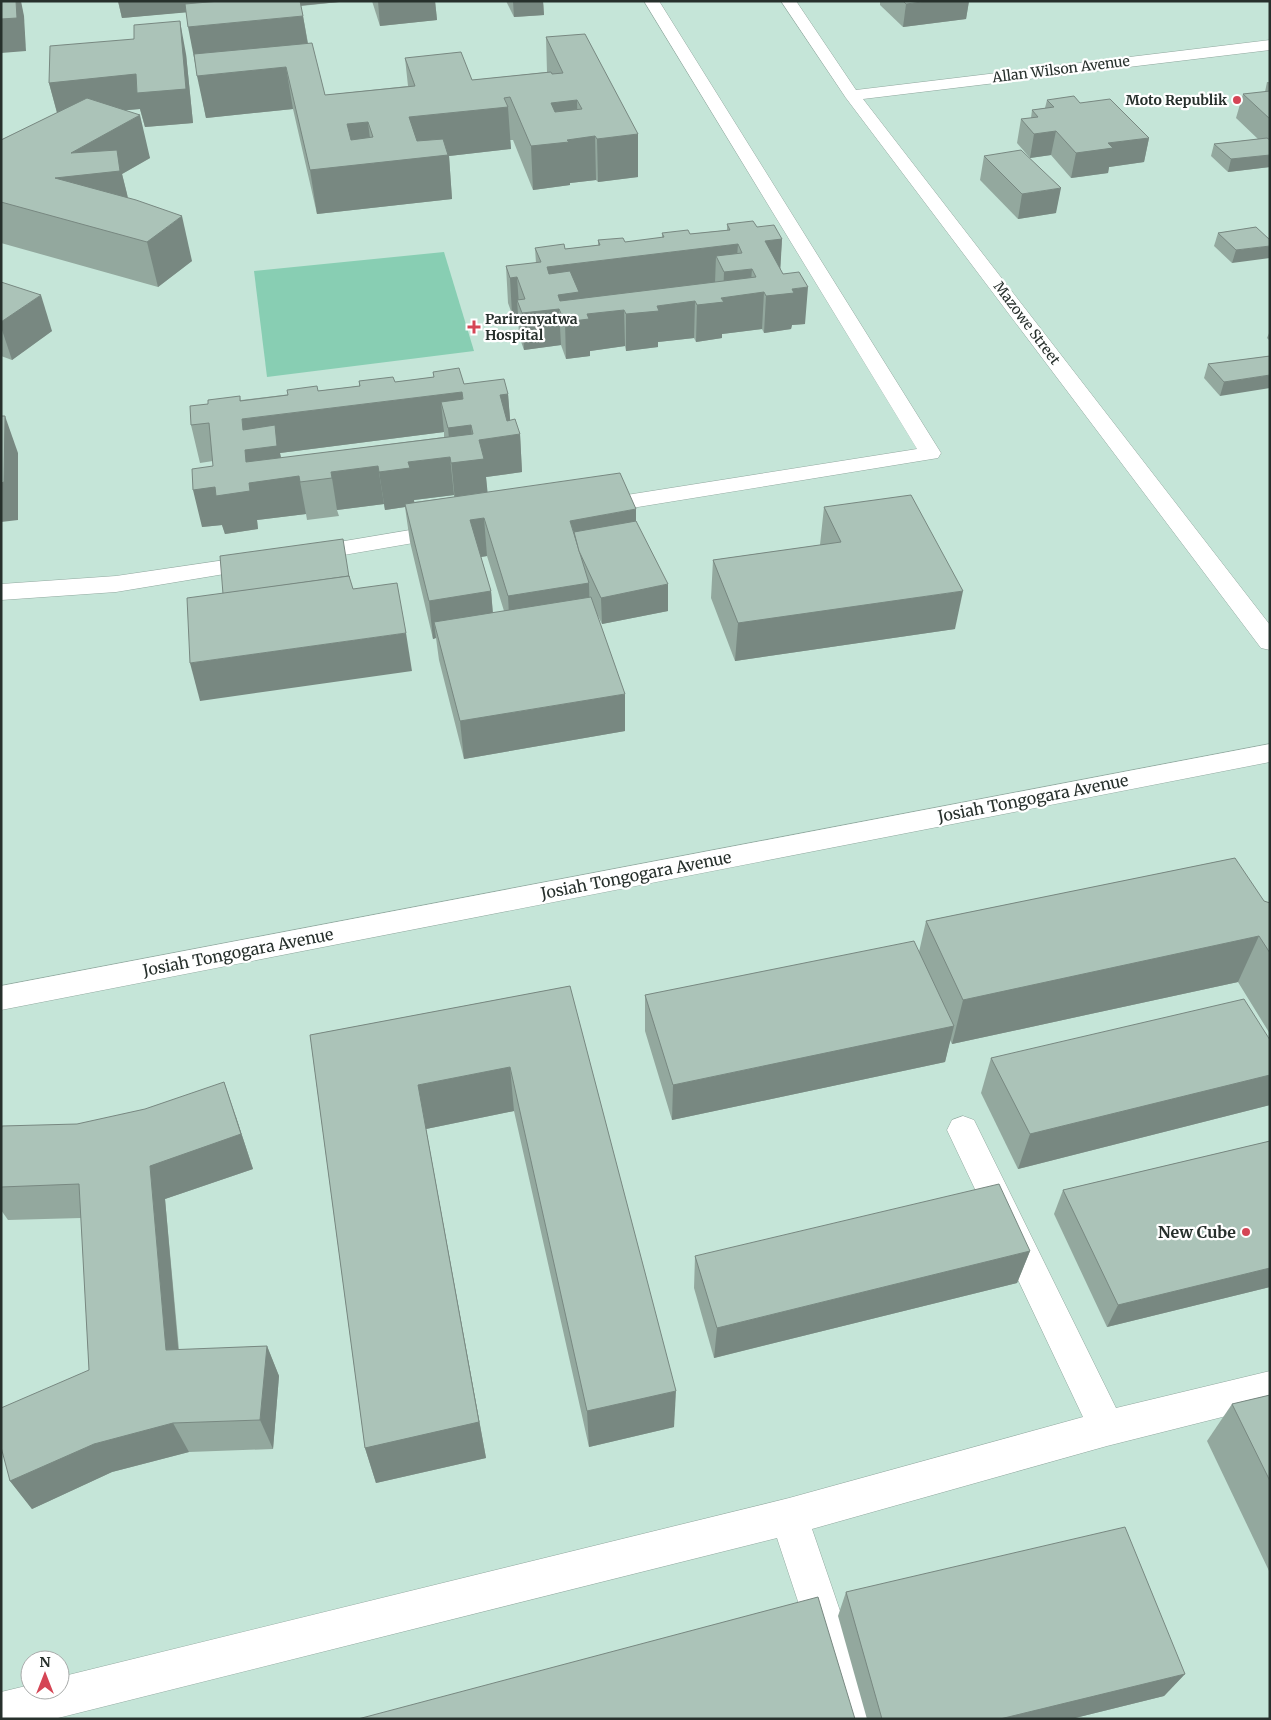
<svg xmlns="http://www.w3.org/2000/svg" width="1271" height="1720" font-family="Merriweather,serif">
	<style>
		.built { fill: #c5e5d8; fill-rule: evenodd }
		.green { fill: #88ceb3 }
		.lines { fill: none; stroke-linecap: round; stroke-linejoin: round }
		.service-casing { stroke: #92a9a0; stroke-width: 1 }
		.minor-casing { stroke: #92a9a0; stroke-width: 1 }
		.secondary-casing { stroke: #92a9a0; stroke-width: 1 }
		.service { fill: #fff; fill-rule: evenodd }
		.minor { fill: #fff; fill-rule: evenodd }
		.secondary { fill: #fff; fill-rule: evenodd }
		.wall { fill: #93a89e; fill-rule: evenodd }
		.shaded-wall { fill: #788881 }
		.building { fill: #abc3b8; stroke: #788881; fill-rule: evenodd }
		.poi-dot { fill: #d54555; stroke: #fff; stroke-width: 2 }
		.labels { text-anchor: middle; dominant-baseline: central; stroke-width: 4.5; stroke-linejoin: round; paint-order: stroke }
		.far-street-label { font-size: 14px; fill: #27302c; stroke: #fff }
		.far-poi-label { font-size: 14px; font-weight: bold; fill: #27302c; stroke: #fff; text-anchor: end }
		.street-label { font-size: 16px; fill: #27302c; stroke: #fff }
		.poi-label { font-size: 16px; font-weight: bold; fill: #27302c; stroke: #fff; text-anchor: end }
	</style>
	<rect width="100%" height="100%" fill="#d6eee4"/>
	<path class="built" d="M1 1H1270V1719H1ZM30 1660H60V1690H30Z"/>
	<polygon class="green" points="444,252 474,351 267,377 254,271"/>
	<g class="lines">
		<g class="service-casing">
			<g id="service">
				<polygon points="644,1 659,1 941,453 938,458 595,514 587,512 584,507 587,502 595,500 917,449"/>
				<polygon points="446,524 454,526 457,531 454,536 309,561 301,559 298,554 301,549 309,547"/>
				<polygon points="259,555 267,557 271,562 267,567 116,592 1,600 1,584 116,576"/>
				<polygon points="963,1116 974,1120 1116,1408 1270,1371 1270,1405 1107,1446 812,1529 877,1719 837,1719 777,1538 54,1719 1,1719 1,1692 30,1685 30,1690 60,1690 60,1677 789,1498 1083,1417 947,1130 952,1120"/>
			</g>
		</g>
		<g class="minor-casing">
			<polygon id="minor" points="781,1 796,1 856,90 1270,40 1270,50 863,99 1270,625 1270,650 1261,648 846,98"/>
		</g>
		<g class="secondary-casing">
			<polygon id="secondary" points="1270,744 1270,762 1,1010 1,986"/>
		</g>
		<use href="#service" class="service"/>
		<use href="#minor" class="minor"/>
		<use href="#secondary" class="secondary"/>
	</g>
	<g class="wall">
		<polygon points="118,1 349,1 301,6 303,16 308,43 325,95 408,86 405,58 472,80 547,72 546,37 638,134 638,177 598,182 596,180 570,183 570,185 533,190 513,140 510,140 511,149 449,156 452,199 317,214 293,109 206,118 186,12 122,18"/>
		<polygon points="372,1 435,1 437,20 380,26"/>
		<polygon points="506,1 543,1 544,15 514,17"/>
		<polygon points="880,1 969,1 966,19 903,27 880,5"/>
		<polygon points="186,54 193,123 145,127 140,109 125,110 150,158 122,174 128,198 192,261 158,287 1,243 1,140 57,113 49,83"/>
		<polygon points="1267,82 1270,82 1270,167 1228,172 1211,156 1214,144 1258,139 1236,118 1243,94 1265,92"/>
		<polygon points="1047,100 1080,103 1149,138 1144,162 1109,167 1108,173 1071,178 1051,155 1030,158 1017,143 1021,119 1031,118 1032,110 1045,108"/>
		<polygon points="984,156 1056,213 1018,219 980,180"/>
		<polygon points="727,224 757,227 782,239 780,268 805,324 792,325 791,329 764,333 762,329 722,334 722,338 696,342 694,338 658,342 658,347 626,351 625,346 590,351 590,356 566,359 561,345 524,350 519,336 518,314 512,314 508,303 506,266 536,263 535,248 565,249 598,245 598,240 625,242 662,238 662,233 690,234 727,230"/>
		<polygon points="1256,227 1232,263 1214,246 1218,233"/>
		<polygon points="1,282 52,331 12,360 1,356"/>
		<polygon points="1270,331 1270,341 1267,338"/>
		<polygon points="1270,356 1220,396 1204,378 1208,364"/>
		<path d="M433 372 464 384 508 394 510 420 520 434 522 472 486 477 487 492 636 521 668 611 602 624 597 614 625 731 464 759 439 660 436 638 433 639 410 542 405 507 385 510 384 504 337 510 339 516 307 520 306 514 257 520 258 529 225 534 222 525 202 527 213 466V461L200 463 191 425 208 404 359 386V381L395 382 434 377ZM444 432V437L281 458 280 453ZM454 495V497L414 502V500ZM487 556 504 611 493 613 491 591 481 557Z"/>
		<polygon points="824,507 955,629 735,661 711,598 713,560 820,545"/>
		<polygon points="1235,858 1270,953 1270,1034 1238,982 952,1044 950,1040 945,1062 672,1120 645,1031 645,995 919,952 926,921"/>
		<polygon points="570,986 674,1427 589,1447 514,1111 426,1129 486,1458 376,1483 365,1448 310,1035"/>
		<polygon points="991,1058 1270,1075 1270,1105 1018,1169 981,1093"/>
		<polygon points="236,1117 253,1169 165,1199 179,1350 267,1346 279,1376 273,1449 189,1452 112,1472 32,1509 10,1481 89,1370 81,1218 8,1220 1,1210 1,1132 77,1124"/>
		<polygon points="1270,1141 1270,1287 1107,1327 1054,1214 1063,1190"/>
		<polygon points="1030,1251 1017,1283 714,1358 694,1288 695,1256"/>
		<polygon points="1270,1395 1270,1573 1207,1441 1232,1404"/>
		<polygon points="846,1592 1185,1674 1164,1696 1071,1719 867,1719 838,1616"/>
	</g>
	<g class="shaded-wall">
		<polygon points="16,1 21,1 24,16 26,51 1,53 1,19"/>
		<polygon points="118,1 259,1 259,6 122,18"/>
		<polygon points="297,1 349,1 297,6"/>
		<polygon points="378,1 435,1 437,20 380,26"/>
		<polygon points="513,1 543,1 544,15 514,17"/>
		<polygon points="930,1 969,1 966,19 903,27 906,4"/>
		<polygon points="303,16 310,57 196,68 188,27"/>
		<polygon points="180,21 186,54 193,123 145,127 140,109 58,116 49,83"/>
		<polygon points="286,67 293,109 206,118 197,76"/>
		<polygon points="577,100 578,138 595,136 596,180 570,183 570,185 533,190 531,146 551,103"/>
		<polygon points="508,107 511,149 449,156 452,199 317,214 310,170 347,124 368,122 373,164 409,117"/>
		<polygon points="140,115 150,158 122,174 127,194 131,215 55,178 71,153"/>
		<polygon points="1056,131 1051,155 1030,158 1034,134"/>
		<polygon points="638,134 638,177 598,182 597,139"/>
		<polygon points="1149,138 1144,162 1109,167 1108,173 1071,178 1076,153 1108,143"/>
		<polygon points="1270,155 1270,167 1228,172 1231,159"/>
		<polygon points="1061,188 1056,213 1018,219 1022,194"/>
		<polygon points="182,216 192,261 158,287 147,242"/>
		<polygon points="782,239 780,275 765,241"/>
		<polygon points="738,244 736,271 752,269 750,294 764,292 762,329 722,334 722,338 696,342 697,305 723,298 724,272 716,256 715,283 587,314 624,310 625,346 590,351 590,356 566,359 565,322 559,309 561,345 524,350 522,313 547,267"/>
		<polygon points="1270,246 1270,258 1232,263 1236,250"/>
		<polygon points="517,277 519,305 517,300 518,314 512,314 510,278"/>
		<polygon points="808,287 805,324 792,325 791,329 764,333 766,296 792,289"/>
		<polygon points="41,295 52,331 12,360 1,327 1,322"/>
		<polygon points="695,301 694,338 658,342 658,347 626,351 626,314 657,306"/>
		<polygon points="1270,375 1270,388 1220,396 1224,382"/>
		<polygon points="462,392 465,426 471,425 474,460 479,440 520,434 522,472 486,477 488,496 455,501 448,428 441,402 444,432 280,453 282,463 299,476 306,514 257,520 258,529 225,534 222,525 202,527 193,490 246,462 240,396 244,419"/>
		<polygon points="508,394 511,431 502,432 500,395"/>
		<polygon points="5,416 18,453 18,520 1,522 1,483"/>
		<polygon points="450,457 454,495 414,500 415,506 405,504 405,507 385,510 379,472 408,462"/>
		<polygon points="378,466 384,504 337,510 331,472"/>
		<polygon points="636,509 636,547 582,557 570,521"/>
		<polygon points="484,518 487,556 474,558 470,520"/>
		<polygon points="589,583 590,621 510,634 508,596"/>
		<polygon points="668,584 668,611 602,624 601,598"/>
		<polygon points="491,591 494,629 434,622 436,638 433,639 429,601"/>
		<polygon points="963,591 955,629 735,661 738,623"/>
		<polygon points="406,633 412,671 200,701 190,663"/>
		<polygon points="1,668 2,670 1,698"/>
		<polygon points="625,694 625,731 464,759 460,721"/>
		<polygon points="1259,936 1238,982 952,1044 963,1000"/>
		<polygon points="954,1026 945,1062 672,1120 673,1085"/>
		<polygon points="510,1067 514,1111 426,1129 486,1458 376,1483 365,1448 418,1085"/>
		<polygon points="1270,1075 1270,1105 1018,1169 1030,1134"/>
		<polygon points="224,1082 236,1117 253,1169 165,1199 181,1381 166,1350 150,1166"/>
		<polygon points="1030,1251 1017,1283 714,1358 717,1328"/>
		<polygon points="1270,1268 1270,1287 1107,1327 1118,1305"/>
		<polygon points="267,1346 279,1376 273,1449 260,1420"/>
		<polygon points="676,1391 674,1427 589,1447 587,1411"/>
		<polygon points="173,1423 189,1452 112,1472 32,1509 10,1481 94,1444"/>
		<polygon points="1185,1674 1164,1696 1071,1719 1000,1719"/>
	</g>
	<g class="building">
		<polygon points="1,1 16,1 17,18 1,19"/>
		<polygon points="220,1 300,1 303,16 188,27 185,4"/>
		<polygon points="903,1 930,1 906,4"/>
		<polygon points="180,21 186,89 137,93 136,74 49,83 50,46 134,39 134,25"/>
		<path d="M585 34 638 134 597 139 595 136 567 140 569 142 531 146 510 97 504 98 508 107 409 117 417 141 443 139 448 155 310 170 286 67 197 76 194 54 312 43 325 95 415 86 405 58 461 52 472 80 551 72 552 74 563 73 546 37ZM577 100 582 109 555 112 551 103ZM368 122 373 137 351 140 347 124Z"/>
		<polygon points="1270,91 1270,119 1243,94"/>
		<polygon points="1074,96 1080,103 1110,99 1149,138 1108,143 1113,148 1076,153 1056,131 1034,134 1021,119 1038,117 1032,110 1054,107 1047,100"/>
		<polygon points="87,98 140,115 71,153 117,150 120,171 55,178 136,200 182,216 147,242 1,202 1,140"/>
		<polygon points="1267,138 1270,140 1270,155 1231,159 1214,144"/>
		<polygon points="1021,150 1061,188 1022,194 984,156"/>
		<path d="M753 221 757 227 774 225 782 239 765 241 783 274 799 272 808 287 792 289 794 293 766 296 764 292 721 298 724 302 697 305 695 301 657 306 659 311 626 314 624 310 587 314 589 319 565 322 559 309 522 313 517 300 525 299 517 277 510 278 506 266 541 262 535 248 564 244 565 249 600 245 598 240 623 238 625 242 664 237 662 233 688 230 690 234 730 230 727 224ZM738 244 742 253 716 256 724 272 752 269 756 277 560 301 558 295 579 292 570 271 549 274 547 267Z"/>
		<polygon points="1256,227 1270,240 1270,246 1236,250 1218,233"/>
		<polygon points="1,282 41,295 1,322"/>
		<polygon points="1270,356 1270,375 1224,382 1208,364"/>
		<path d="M459 368 464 384 504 379 508 394 500 395 507 421 515 419 520 434 479 440 484 459 451 463 450 457 408 462 410 468 379 472 378 466 331 472 332 478 300 482 299 476 249 483 250 491 216 496 215 487 193 490 192 469 213 466 209 423 191 425 190 406 208 404V400L240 396V401L288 395 287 390 317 386 318 391 360 386 359 381 393 377 395 382 434 377 433 372ZM462 392 463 399 441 402 448 428 471 425 473 434 246 462 245 450 277 446 275 425 243 430 242 419Z"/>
		<polygon points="1,416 5,416 4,482 1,483"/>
		<polygon points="620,473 636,509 570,521 589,583 508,596 484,518 470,520 491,591 429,601 405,504"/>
		<polygon points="911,495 963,591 738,623 713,560 841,542 824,507"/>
		<polygon points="636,521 668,584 601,598 579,551 574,532"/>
		<polygon points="343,539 349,577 349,576 223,594 220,556"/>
		<polygon points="349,576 353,589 397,583 406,633 190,663 187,598"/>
		<polygon points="591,597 625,694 460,721 434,622"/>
		<polygon points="1235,858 1264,901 1270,903 1270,953 1259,936 963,1000 926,921"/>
		<polygon points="914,941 954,1026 673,1085 645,995"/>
		<polygon points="570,986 676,1391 587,1411 510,1067 418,1085 479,1422 365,1448 310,1035"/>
		<polygon points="1244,999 1270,1040 1270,1075 1030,1134 991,1058"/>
		<polygon points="224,1082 241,1134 150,1166 166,1350 267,1346 260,1420 173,1423 94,1444 10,1481 1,1447 1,1408 89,1370 79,1184 1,1187 1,1132 2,1126 77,1124 145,1109"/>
		<polygon points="1270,1141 1270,1268 1118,1305 1063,1190"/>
		<polygon points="999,1184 1030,1251 717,1328 695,1256"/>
		<polygon points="1270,1395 1270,1481 1232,1404"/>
		<polygon points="1125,1527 1185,1674 1000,1719 882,1719 846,1592"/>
		<polygon points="818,1597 855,1719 358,1719"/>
	</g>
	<g class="poi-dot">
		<circle cx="1237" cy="100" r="5"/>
		<path d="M471.5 319.5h5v5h5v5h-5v5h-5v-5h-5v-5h5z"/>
		<circle cx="1246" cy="1232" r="5"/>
	</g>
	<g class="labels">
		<g class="far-street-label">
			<text transform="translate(1061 69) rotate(-7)">Allan Wilson Avenue</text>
			<text transform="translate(1027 323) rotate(53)">Mazowe Street</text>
		</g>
		<g class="far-poi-label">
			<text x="1227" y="100">Moto Republik</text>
			<text x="485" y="319" text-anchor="start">Parirenyatwa<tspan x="485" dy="16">Hospital</tspan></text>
		</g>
		<g class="street-label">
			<text transform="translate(1033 798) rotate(-11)">Josiah Tongogara Avenue</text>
			<text transform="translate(636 875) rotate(-11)">Josiah Tongogara Avenue</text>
			<text transform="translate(238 952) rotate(-11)">Josiah Tongogara Avenue</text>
		</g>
		<g class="poi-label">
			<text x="1236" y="1232">New Cube</text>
		</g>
	</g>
	<rect width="1271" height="1720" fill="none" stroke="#27302c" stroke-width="5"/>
	<g transform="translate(45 1675)"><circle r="24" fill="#ffffff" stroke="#a9acab"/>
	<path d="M0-4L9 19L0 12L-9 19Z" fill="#d54555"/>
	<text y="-8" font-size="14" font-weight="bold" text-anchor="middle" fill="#27302c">N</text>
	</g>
</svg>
